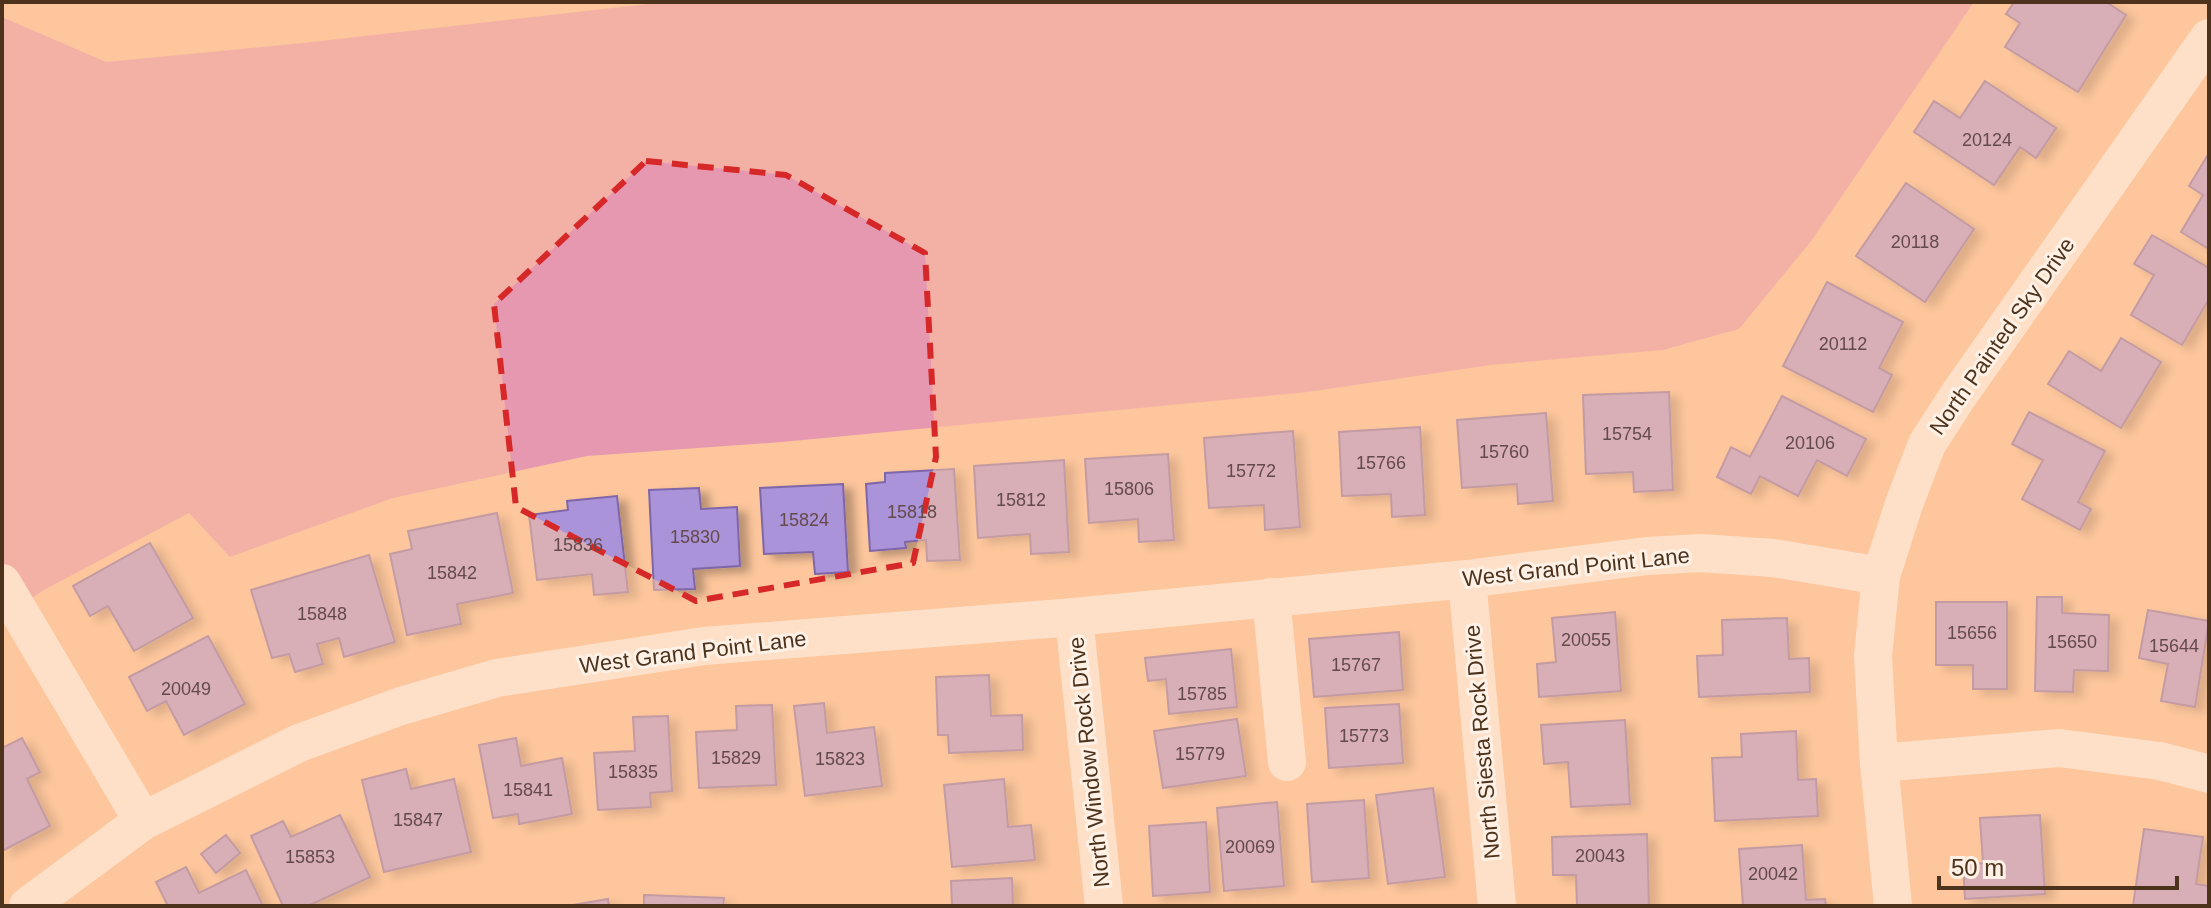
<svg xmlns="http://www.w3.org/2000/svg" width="2211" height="908" font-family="Arial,sans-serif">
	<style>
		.green { fill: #e798b1 }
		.building { fill: #aa93d8; stroke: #7e66a9; stroke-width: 2; filter: url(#shadow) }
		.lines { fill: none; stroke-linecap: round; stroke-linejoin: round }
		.minor { stroke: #fff; stroke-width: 38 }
		.marked { fill: none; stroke: #d62828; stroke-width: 6; stroke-dasharray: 16 10; stroke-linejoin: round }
		.labels { text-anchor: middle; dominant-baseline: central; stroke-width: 6; stroke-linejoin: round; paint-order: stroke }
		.number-label { font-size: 18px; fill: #644a4b }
		.street-label { font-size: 22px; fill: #4d321c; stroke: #fff1e6 }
	</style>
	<defs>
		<filter id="shadow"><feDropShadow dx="9" dy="5" stdDeviation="4" flood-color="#0004"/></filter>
	</defs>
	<rect width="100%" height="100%" fill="#fdc69c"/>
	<polygon class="green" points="665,2 1974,2 1812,240 1739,329 1663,350 1491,365 1308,392 782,442 587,456 393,498 230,557 189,513 44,590 2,619 2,17 106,62 303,43"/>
	<g class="building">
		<polygon points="2014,2 2106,2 2126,15 2078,92 2005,47 2020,23 2006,14"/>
		<polygon points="1985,81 2056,128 2036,158 2020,147 1994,185 1914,132 1934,101 1960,118"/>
		<polygon points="2209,153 2209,249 2181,232 2203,195 2189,186"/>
		<polygon points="1906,183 1974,229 1925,302 1856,256"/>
		<polygon points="2152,235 2209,268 2209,299 2182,345 2131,315 2154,275 2134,264"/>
		<polygon points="1827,282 1903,322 1879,368 1892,375 1873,412 1783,366"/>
		<polygon points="2121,338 2161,362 2121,428 2048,384 2069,351 2101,371"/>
		<polygon points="1669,392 1673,490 1634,492 1633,472 1586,474 1583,395"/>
		<polygon points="1782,396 1866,439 1847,476 1817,460 1798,496 1760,476 1751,494 1717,477 1731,447 1750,457"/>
		<polygon points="2029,412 2105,451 2078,502 2091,509 2080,530 2022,499 2043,460 2012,444"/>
		<polygon points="1546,413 1553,501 1518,504 1517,484 1462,488 1457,420"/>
		<polygon points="1420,427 1425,515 1392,517 1391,494 1342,496 1339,432"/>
		<polygon points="1293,431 1300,527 1265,530 1264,505 1209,508 1204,438"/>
		<polygon points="1168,454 1174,540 1139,542 1138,519 1089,523 1085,459"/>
		<polygon points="1064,460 1069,552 1031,554 1030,534 978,538 974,466"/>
		<polygon points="954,469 960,560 927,561 926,540 905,542 906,548 870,551 866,484 885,482 885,473"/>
		<polygon points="843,484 848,572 815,574 813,552 764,554 760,488"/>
		<polygon points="699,488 701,509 737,507 740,566 693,569 695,589 654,590 649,490"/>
		<polygon points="617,496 628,592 594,595 592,574 537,580 529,515 568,510 567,501"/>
		<polygon points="497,513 513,593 457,604 461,624 407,635 390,554 412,549 408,531"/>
		<polygon points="150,543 193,618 134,651 108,606 90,616 73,586"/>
		<polygon points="369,555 395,642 344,657 339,638 317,644 323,664 295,672 289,654 272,658 251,590"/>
		<polygon points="2037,597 2062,597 2062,613 2109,615 2108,671 2074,670 2073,692 2035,691"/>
		<polygon points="1936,602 2007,602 2007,689 1973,689 1973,665 1936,665"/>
		<polygon points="2148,610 2209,621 2195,707 2161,701 2168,664 2139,658"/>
		<polygon points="1615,612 1621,691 1539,697 1537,664 1556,662 1552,618"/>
		<polygon points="1787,618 1789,659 1809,658 1810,692 1699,697 1697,656 1723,655 1722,620"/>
		<polygon points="1399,632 1403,690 1314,697 1309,639"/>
		<polygon points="208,636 245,704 184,735 166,701 147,711 129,677"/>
		<polygon points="1231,649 1237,707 1169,714 1166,679 1148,681 1145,658"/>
		<polygon points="989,675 991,716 1022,715 1023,750 949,753 948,735 938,735 936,677"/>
		<polygon points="824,703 827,733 874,727 882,786 805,796 794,706"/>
		<polygon points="1399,704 1403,763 1329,768 1325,708"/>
		<polygon points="772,705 776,785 699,788 696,732 737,730 736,706"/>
		<polygon points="668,716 672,791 650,793 651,807 598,810 594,753 635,751 633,717"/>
		<polygon points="1237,719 1246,776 1163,788 1154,731"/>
		<polygon points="1625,720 1630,804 1571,807 1568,762 1544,764 1541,725"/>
		<polygon points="1796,731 1798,780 1816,779 1818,816 1715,821 1712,758 1742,757 1741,734"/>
		<polygon points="22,738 40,772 27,779 50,826 2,851 2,748"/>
		<polygon points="516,738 521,766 562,758 572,814 519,824 518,814 493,818 479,745"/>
		<polygon points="406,769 411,789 454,779 471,852 384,872 362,780"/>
		<polygon points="1004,779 1008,827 1031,825 1035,860 952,867 944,785"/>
		<polygon points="1433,788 1445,877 1388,884 1376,795"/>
		<polygon points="1364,800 1369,878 1312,882 1307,804"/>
		<polygon points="1277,802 1284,886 1224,891 1217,808"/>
		<polygon points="340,815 370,877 308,906 283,906 251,836 283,821 291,837"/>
		<polygon points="2040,815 2045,894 1965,899 1963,864 1983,863 1980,818"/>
		<polygon points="1206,822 1210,892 1153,896 1149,826"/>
		<polygon points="2144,829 2203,837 2196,884 2209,886 2209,906 2133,906"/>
		<polygon points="1647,834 1649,906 1577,906 1576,875 1553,875 1552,837"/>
		<polygon points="226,835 240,853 216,873 201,854"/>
		<polygon points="1802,845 1806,900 1825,899 1826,906 1743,906 1739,849"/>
		<polygon points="186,867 199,893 246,870 263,906 168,906 156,882"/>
		<polygon points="1012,878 1013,906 952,906 951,881"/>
		<polygon points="644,895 724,898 723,906 644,906"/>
		<polygon points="608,899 609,906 567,906"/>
	</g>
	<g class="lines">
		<g class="minor">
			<polyline points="1467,579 1497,906"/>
			<polyline points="2,583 143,821"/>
			<polyline points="1271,597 1287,762"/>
			<polyline points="1074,617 1104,906"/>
			<polyline points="1879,763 2059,748 2160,761 2209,774"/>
			<polyline points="28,906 143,821 299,743 401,706 497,678 704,646 1074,617 1467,579 1647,556 1701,553 1773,558 1881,576"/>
			<polyline points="1893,906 1879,763 1873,656 1881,576 1904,504 1927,444 1958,396 2209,38"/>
		</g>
	</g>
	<path d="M0 0H2211V908H0ZM646 161 786 175 925 253 936 457 913 563 696 601 516 507 494 304Z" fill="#fdc69c" fill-opacity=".55" fill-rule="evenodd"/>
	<path class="marked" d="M646 161 786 175 925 253 936 457 913 563 696 601 516 507 494 304Z"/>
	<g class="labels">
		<g class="number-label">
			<text x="1987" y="140">20124</text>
			<text x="1915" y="242">20118</text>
			<text x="1843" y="344">20112</text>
			<text x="1627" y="434">15754</text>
			<text x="1810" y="443">20106</text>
			<text x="1504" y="452">15760</text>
			<text x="1381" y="463">15766</text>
			<text x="1251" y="471">15772</text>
			<text x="1129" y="489">15806</text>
			<text x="1021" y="500">15812</text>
			<text x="912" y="512">15818</text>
			<text x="804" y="520">15824</text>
			<text x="695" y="537">15830</text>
			<text x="578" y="545">15836</text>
			<text x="452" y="573">15842</text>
			<text x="322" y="614">15848</text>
			<text x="1972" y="633">15656</text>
			<text x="1586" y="640">20055</text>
			<text x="2072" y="642">15650</text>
			<text x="2174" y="646">15644</text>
			<text x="1356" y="665">15767</text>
			<text x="186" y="689">20049</text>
			<text x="1202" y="694">15785</text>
			<text x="1364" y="736">15773</text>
			<text x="1200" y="754">15779</text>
			<text x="736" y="758">15829</text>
			<text x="840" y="759">15823</text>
			<text x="633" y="772">15835</text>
			<text x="528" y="790">15841</text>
			<text x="418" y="820">15847</text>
			<text x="1250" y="847">20069</text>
			<text x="1600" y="856">20043</text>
			<text x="310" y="857">15853</text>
			<text x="1773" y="874">20042</text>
		</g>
		<g class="street-label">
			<text transform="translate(2002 336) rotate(-55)">North Painted Sky Drive</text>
			<text transform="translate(1576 567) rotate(-6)">West Grand Point Lane</text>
			<text transform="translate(693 652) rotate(-7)">West Grand Point Lane</text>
			<text transform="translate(1482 742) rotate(-95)">North Siesta Rock Drive</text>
			<text transform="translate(1089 762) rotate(-96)">North Window Rock Drive</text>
		</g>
	</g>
	<rect width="2211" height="908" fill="none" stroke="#4d321c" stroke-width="8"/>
	<path d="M1939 876v12h238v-12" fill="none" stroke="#4d321c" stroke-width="4"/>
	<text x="1951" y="876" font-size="24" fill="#4d321c" stroke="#fff1e6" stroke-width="6" paint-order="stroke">50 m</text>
</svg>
